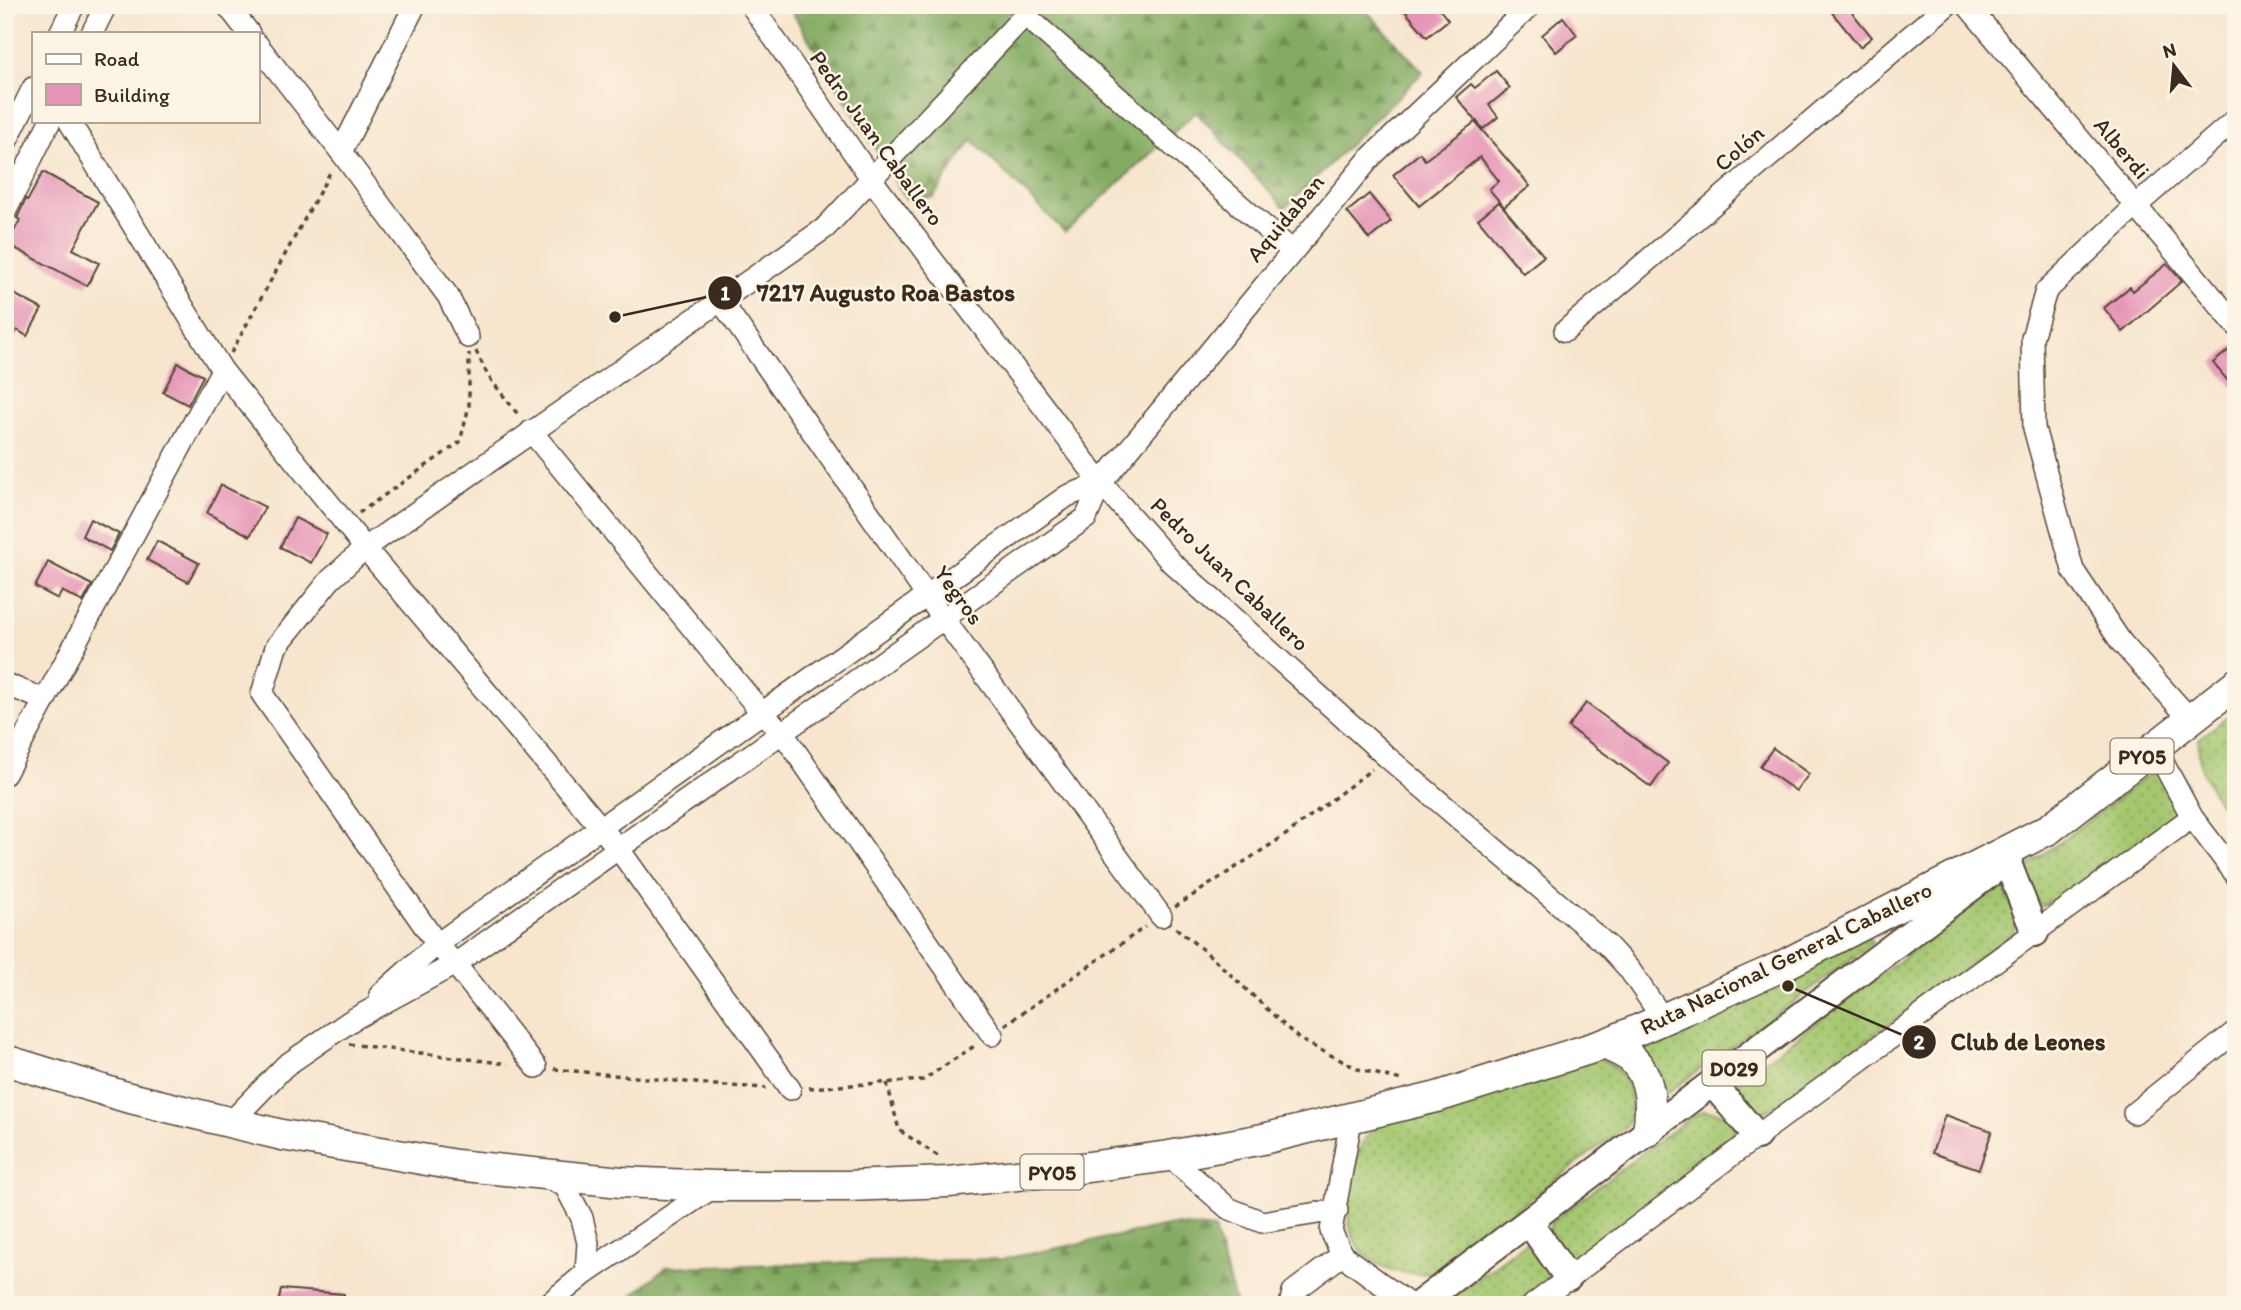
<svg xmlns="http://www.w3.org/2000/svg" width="2241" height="1310" font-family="Itim,sans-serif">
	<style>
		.grass { fill: url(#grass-dots); stroke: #707847; stroke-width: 2 }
		.forest { fill: url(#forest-firs); stroke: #5f6b40; stroke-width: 2 }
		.building { fill: #e695b7 }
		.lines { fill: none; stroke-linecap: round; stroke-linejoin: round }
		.minor-casing { stroke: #574638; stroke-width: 24 }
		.major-casing { stroke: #574638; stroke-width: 30 }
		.highway-casing { stroke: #574638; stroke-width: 33 }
		.path { stroke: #574638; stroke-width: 3.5; stroke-dasharray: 5 5; stroke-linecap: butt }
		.minor { stroke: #fff; stroke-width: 21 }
		.major { stroke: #fff; stroke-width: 26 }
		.highway { stroke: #fff; stroke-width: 30 }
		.labels { text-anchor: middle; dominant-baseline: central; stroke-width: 5; stroke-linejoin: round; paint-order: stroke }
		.shield { fill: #fcf5e5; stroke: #75675a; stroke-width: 2 }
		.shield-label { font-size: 21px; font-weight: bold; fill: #3b2a1e }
		.street-label { font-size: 23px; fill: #3b2a1e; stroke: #fcf5e5 }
		.leader { fill: none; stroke: #3b2a1e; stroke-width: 2.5 }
		.callout-dot { fill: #3b2a1e; stroke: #fcf5e5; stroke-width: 2.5 }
		.mark-label { font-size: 21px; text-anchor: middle; font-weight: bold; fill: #fff }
		.callout-label { font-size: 24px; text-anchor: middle; font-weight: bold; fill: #3b2a1e; stroke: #fcf5e5; stroke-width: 5; stroke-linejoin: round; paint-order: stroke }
	</style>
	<defs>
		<pattern id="grass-dots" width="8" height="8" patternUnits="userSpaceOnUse" patternTransform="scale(1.75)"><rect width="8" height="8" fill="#a4c770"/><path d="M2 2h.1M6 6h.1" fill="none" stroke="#87a25b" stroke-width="1.8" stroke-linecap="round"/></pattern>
		<pattern id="forest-firs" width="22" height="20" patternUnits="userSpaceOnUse" patternTransform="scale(1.75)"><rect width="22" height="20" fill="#83ac62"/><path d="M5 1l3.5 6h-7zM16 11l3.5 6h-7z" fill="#6c8c50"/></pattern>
	</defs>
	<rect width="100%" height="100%" fill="#fcf5e5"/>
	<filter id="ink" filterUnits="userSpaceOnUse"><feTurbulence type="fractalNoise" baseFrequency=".0143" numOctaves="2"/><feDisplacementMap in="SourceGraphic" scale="14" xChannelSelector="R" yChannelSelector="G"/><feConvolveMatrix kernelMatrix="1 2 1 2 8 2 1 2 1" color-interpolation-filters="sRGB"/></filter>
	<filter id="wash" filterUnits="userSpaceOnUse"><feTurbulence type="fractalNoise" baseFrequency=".00686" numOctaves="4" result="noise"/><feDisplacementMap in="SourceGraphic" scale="28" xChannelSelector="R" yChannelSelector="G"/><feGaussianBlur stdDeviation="1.57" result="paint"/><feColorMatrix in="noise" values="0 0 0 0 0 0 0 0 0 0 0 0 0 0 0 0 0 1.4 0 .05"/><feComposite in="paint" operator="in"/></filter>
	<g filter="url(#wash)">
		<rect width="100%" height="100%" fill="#f7e5cd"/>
		<g class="grass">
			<path d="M2236 710V790L2219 804C2205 779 2197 767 2199 739Z"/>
			<path d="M2163 764H2170L2177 766 2188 787 2181 812 2067 895 2041 906C2030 894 2023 879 2031 864Z"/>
			<polygon points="2002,884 2018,918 2013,933 1780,1104 1760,1114 1750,1113 1731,1086"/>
			<polygon points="1869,935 1872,942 1863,951 1669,1092 1660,1096 1634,1042"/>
			<path d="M1600 1058C1626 1070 1640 1098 1626 1126L1434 1272C1394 1279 1350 1261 1348 1214 1348 1202 1350 1188 1353 1177 1355 1165 1357 1151 1364 1141 1370 1130 1383 1123 1392 1117Z"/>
			<polygon points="1704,1111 1718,1112 1732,1119 1739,1135 1737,1144 1583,1261 1571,1261 1549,1231 1551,1222 1689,1118"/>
			<polygon points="1528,1241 1545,1262 1551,1278 1515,1305 1443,1305"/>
		</g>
		<g class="forest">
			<polygon points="791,5 1361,5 1423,72 1285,208 1196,112 1065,232 972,140 933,197 906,199 789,7"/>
			<polygon points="1173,1225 1214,1229 1236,1305 620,1305 667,1267 1003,1259"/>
		</g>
		<g id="blocks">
			<g class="building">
				<polygon points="1412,5 1436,5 1448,20 1427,37 1405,11"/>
				<polygon points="1826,5 1846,5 1872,37 1860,47"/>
				<polygon points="1563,17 1577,35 1556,52 1542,35"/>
				<polygon points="1496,71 1510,88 1489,105 1498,117 1483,129 1456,97 1471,84 1475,88"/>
				<polygon points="1475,122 1530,186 1504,207 1489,189 1499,181 1480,157 1419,206 1393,175 1420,153 1425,160"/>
				<polygon points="43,172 98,202 73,249 99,263 87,286 7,244 20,220 17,218 26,199 28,200"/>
				<polygon points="1369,194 1391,221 1369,239 1347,212"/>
				<polygon points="1499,202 1544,256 1523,273 1478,219"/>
				<polygon points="2167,264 2182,281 2123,332 2104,308 2130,287 2133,291"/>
				<polygon points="12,293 42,309 27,336 17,330 5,353 5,307"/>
				<polygon points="2236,344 2236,391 2213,363"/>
				<polygon points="178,363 203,376 188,405 163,392"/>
				<polygon points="221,485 265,507 250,536 207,513"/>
				<polygon points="295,518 327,534 311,563 280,547"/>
				<polygon points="90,519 119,534 110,551 82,536"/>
				<polygon points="157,541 199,563 188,582 147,560"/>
				<polygon points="48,562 92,585 83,602 62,591 58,599 35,587"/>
				<polygon points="1586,703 1668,763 1651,787 1568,727"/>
				<polygon points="1773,748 1809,774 1796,791 1760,766"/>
				<polygon points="1945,1115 1992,1131 1979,1169 1932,1153"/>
				<polygon points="281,1289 344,1294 343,1305 278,1305"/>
			</g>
		</g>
	</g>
	<g filter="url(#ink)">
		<use href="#blocks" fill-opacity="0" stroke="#574638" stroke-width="2"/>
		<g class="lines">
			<g class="minor-casing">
				<g id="minor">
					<polyline points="227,5 249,33"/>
					<polyline points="751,5 878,188 1101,483 1172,563 1387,757 1607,945 1629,969 1663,1019"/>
					<polyline points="1967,5 2236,325"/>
					<polyline points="60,33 74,5"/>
					<polyline points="92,33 106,5"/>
					<polyline points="257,44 341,152 448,296 468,337"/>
					<polyline points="69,121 222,370 365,548 618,848 790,1089"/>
					<polyline points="5,144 33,88"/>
					<polyline points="341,152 415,5"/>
					<polyline points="5,212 50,121"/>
					<polyline points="721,301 927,596 1161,916"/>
					<polyline points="1565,331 1947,5"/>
					<polyline points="531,431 762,713 782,732 992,1035"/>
					<polyline points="5,684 45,700"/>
					<polyline points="2190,719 2121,642 2073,570 2034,428 2032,338 2046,291 2137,205 2236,119"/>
					<polyline points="2154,746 2192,817 2236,875"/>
					<polyline points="5,774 222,370"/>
					<polyline points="380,995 437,944 1067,496 1101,483"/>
					<polyline points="536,1067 455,964 437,944 262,694 276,647 330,580 365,548 825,228 1025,15 1292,251"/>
					<polyline points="2134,1113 2236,1031"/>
					<polyline points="1351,1120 1331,1231 1342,1255 1410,1305"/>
					<polyline points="229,1124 285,1066 352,1020 455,964 1086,518 1101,483 1371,157 1531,5"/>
					<polyline points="1169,1156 1228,1208 1262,1222 1337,1210"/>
					<polyline points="545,1177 565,1186 582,1218 588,1243 586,1273"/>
					<polyline points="547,1305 586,1273 715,1186"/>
					<polyline points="1290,1305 1293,1292 1342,1255"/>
					<polyline points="1533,1305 1769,1127 2192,817"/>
				</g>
			</g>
			<g class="major-casing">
				<g id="major">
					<polyline points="2007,861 2035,933"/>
					<polyline points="1713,1084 1757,1136"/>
					<polyline points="1529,1222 1568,1278"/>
					<polyline points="1418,1305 2009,859"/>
				</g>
			</g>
			<g class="highway-casing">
				<g id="highway">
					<path d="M1605 1044C1613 1048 1623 1052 1630 1057 1652 1076 1652 1105 1648 1131"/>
					<polyline points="5,1060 126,1097 282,1135 456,1165 621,1182 715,1186 848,1186 948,1182 1066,1170 1169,1156 1263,1139 1437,1097 1605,1044 1663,1019 1780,967 2049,829 2236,684"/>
				</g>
			</g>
			<g class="path">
				<polyline points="476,351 488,376 520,417"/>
				<polyline points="231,353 332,169"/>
				<polyline points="359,513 460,442 469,406 469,353"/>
				<polyline points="1175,907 1287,834 1372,769"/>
				<polyline points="1176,928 1214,959 1299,1039 1358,1069 1401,1080"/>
				<polyline points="1005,1025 1145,927"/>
				<polyline points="349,1044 508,1064"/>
				<polyline points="554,1069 726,1086 766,1088"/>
				<polyline points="887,1083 899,1130 941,1158"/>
				<polyline points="809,1088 923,1080 976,1045"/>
			</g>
			<use href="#minor" class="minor"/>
			<use href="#major" class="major"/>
			<use href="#highway" class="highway"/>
		</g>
	</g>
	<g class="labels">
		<g class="shield">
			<rect x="2110.5" y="738.5" width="63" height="35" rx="5"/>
			<rect x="1702.5" y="1050.5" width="63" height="35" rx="5"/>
			<rect x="1020.5" y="1154.5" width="63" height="35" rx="5"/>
		</g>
		<g class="shield-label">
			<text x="2142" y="756">PY05</text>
			<text x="1734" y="1068">D029</text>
			<text x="1052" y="1172">PY05</text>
		</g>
		<g class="street-label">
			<text transform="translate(877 138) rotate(54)">Pedro Juan Caballero</text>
			<text transform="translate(1739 148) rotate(-41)">Colón</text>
			<text transform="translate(2122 148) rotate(50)">Alberdi</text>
			<text transform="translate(1285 218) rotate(-50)">Aquidaban</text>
			<text transform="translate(1230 574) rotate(44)">Pedro Juan Caballero</text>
			<text transform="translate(959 595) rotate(54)">Yegros</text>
			<text transform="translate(1786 958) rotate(-26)">Ruta Nacional General Caballero</text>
		</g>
	</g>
	<path class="leader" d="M615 317L725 293M1788 986L1919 1042"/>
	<g class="callout-dot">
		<circle cx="615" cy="317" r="7"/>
		<circle cx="1788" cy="986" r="7"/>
		<circle cx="725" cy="293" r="18"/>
		<circle cx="1919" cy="1042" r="18"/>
	</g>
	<g class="mark-label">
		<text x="725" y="300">1</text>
		<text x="1919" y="1049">2</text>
	</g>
	<g class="callout-label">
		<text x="886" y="301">7217 Augusto Roa Bastos</text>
		<text x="2028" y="1050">Club de Leones</text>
	</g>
	<rect width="2241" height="1310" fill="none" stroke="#fcf5e5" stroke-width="28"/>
	<rect x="32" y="32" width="228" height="91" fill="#fcf5e5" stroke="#afa495" stroke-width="2"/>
	<rect x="46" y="54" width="35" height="10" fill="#ffffff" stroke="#afa495" stroke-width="2"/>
	<text x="94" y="66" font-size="21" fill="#3b2a1e">Road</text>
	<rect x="46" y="84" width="35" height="21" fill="#e695b7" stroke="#afa495" stroke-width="2"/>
	<text x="94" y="102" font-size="21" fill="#3b2a1e">Building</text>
	<g transform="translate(2174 66) rotate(344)" stroke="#fcf5e5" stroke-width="5" paint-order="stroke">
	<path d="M0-5L12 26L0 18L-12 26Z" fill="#3b2a1e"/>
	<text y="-10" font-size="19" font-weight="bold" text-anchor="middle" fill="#3b2a1e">N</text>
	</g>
</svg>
